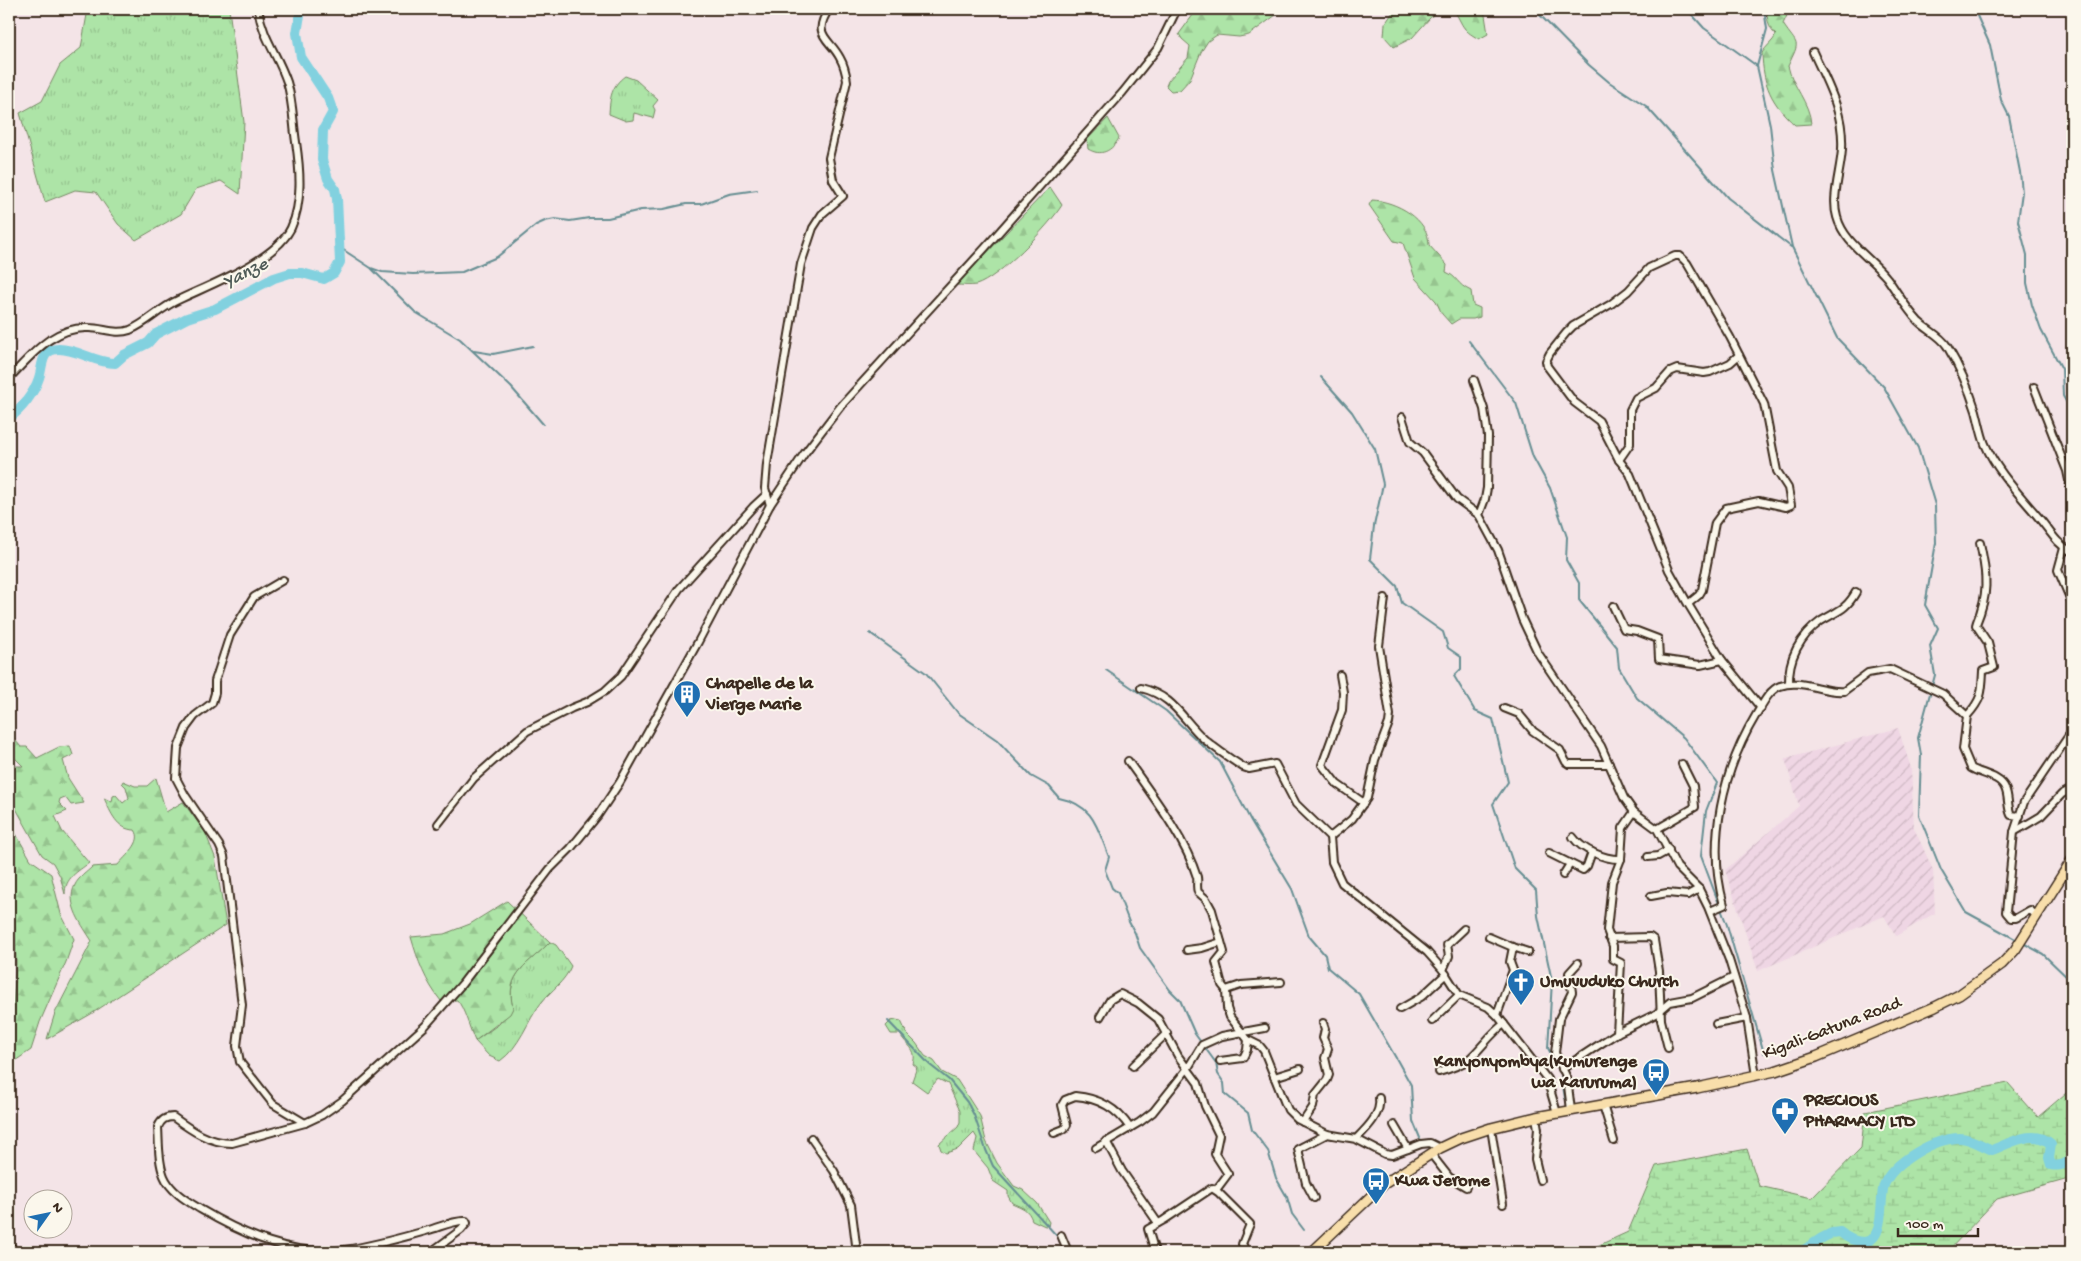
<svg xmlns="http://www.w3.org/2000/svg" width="2081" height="1261" font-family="'Gochi Hand',sans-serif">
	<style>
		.industrial { fill: url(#industrial-furrows) }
		.grass { fill: url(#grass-tufts); stroke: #748762 }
		.forest { fill: url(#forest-firs); stroke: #748762 }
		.wetland { fill: url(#wetland-marsh); stroke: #748762 }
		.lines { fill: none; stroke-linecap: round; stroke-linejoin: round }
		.stream { stroke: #668e92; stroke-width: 2 }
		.river { stroke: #82d1df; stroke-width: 10 }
		.minor-casing { stroke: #3b2a1e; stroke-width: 10 }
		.highway-casing { stroke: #3b2a1e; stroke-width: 12 }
		.minor { stroke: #fbf7ec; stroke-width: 6 }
		.highway { stroke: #f8deab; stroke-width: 9 }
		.labels { text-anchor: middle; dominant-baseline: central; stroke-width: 4; stroke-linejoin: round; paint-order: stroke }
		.poi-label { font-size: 18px; font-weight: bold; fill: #3b2a1e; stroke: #fbf7ec; text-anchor: start }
		.street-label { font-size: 18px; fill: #3b2a1e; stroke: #fbf7ec }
		.water-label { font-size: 19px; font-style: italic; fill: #505c58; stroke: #fbf7ec }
	</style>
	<defs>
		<pattern id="industrial-furrows" width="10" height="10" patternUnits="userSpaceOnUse" patternTransform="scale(1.25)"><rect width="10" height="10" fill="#efd6e4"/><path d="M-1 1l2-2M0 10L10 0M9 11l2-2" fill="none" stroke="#ceb8c3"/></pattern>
		<pattern id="grass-tufts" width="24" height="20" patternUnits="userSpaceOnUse" patternTransform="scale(1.25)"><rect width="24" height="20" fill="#ade4a7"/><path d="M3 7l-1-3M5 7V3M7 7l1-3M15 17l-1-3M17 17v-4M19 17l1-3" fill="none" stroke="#96c48f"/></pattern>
		<pattern id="forest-firs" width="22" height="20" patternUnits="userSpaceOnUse" patternTransform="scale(1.25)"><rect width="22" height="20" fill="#ade4a7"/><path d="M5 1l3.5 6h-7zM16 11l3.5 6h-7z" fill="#96c48f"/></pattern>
		<pattern id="wetland-marsh" width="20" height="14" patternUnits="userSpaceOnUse" patternTransform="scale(1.25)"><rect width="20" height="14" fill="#ade4a7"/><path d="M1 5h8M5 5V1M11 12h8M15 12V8" fill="none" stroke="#96c48f"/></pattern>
	</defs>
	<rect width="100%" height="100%" fill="#f4e4e7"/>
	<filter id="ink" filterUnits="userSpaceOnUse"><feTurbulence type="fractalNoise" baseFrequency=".02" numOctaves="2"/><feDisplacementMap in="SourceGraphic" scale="10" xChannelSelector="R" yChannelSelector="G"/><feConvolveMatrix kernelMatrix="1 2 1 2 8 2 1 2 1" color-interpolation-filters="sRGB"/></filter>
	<g filter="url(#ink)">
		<polygon class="industrial" points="1898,728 1911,768 1914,828 1933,870 1935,913 1896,936 1884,916 1758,971 1725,870 1799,806 1785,759"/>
		<g class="grass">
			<polygon points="88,9 229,9 244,122 240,194 221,181 196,189 181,214 136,240 118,224 96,192 75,190 45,202 20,113 42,101 60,65 81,48"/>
			<path d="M625 76 636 80 658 100 653 106 655 110 653 118 634 113 633 120 626 121 609 114C610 98 611 86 625 76Z"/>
			<path d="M550 942 556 945 571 966C565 982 551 990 541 1003 527 1021 520 1047 500 1061L489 1056 475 1041 499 1024 513 1008C504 973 529 964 550 942Z"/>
			<path d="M896 1020 901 1021 907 1034 916 1043 925 1056 934 1061 942 1072 957 1080 980 1116 986 1141 997 1163 1014 1186 1023 1190 1037 1203 1049 1222 1048 1226H1045L1032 1220C1028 1209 1023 1208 1012 1203L1008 1196V1191L993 1181 988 1168 974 1151 977 1138 974 1133 958 1149 946 1153 941 1150 939 1144 958 1127 960 1122V1111L948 1084 938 1079 927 1092 912 1081 917 1067 913 1064C918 1048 906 1046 900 1034H891L886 1026 891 1021Z"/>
		</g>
		<g class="forest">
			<polygon points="1201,9 1284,9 1249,35 1239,37 1217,35 1208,41 1201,52 1190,79 1180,90 1171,91 1166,86 1168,81 1188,58 1190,46 1182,39 1179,34 1193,15"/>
			<polygon points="1395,9 1438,9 1412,38 1394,47 1384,36 1385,24"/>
			<path d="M1453 9H1484L1488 34 1479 39C1460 29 1464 25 1453 9Z"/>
			<path d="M1767 9H1790L1783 24C1798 47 1801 39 1788 66 1792 86 1810 103 1811 124L1795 125C1771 103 1763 85 1762 53 1766 46 1773 42 1776 35 1768 28 1767 19 1767 9Z"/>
			<path d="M1108 118 1119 138C1112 151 1101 157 1088 149L1087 140Z"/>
			<path d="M1050 187 1062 205C1050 225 998 279 976 285 970 286 962 285 956 285Z"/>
			<path d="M1372 200C1396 201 1429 219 1429 245L1447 265 1446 272C1458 277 1456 284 1471 291L1473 305 1480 308V317L1473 319H1459L1451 324 1442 314 1436 301 1415 278 1403 243 1394 241 1369 205Z"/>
			<path d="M9 733 21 747H27L37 758 59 747 70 746 73 755 63 760 68 778 84 803 71 805 65 797 60 799 59 803 67 811 55 816 62 831 89 863C77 872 65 878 65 894L60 876 53 863 42 855 14 805 9 793V774L16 766H23L13 756 15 752 9 748Z"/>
			<path d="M156 778 166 812 183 802 205 832 215 857 226 925 91 1014 47 1039 55 1013 92 941C83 926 65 904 75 885 78 878 87 872 92 867L118 865C125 856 144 842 135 830 117 830 111 813 104 798L112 802 113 796 116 795 123 803 129 798 126 787 122 783 123 781 135 786H147Z"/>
			<polygon points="9,822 31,860 51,874 61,914 74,939 66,962 40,1022 31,1050 9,1065 9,1016 13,1010 16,963 14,914 9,910"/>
			<path d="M507 901 550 942C529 964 504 973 513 1008L510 1014 475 1041C470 1030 464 1007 457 1000L441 1001C425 981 418 961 411 937L444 934 470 924Z"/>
		</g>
		<polygon class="wetland" points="2008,1083 2038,1117 2072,1088 2072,1178 1997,1199 1949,1250 1937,1252 1584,1252 1628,1232 1656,1166 1747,1149 1759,1186 1812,1198 1861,1148 1865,1112"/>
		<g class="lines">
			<g class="stream">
				<polyline points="1687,9 1704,28 1757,66 1770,125 1775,170 1792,247 1837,338 1884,387 1918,448 1935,505 1936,543 1925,605 1938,628 1930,646 1935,675 1918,738 1921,755 1919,815 1941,870 1966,912 2017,940"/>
				<polyline points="1974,9 1990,45 2001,100 2009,116 2020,172 2022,192 2018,221 2027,255 2027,283 2032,305 2041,330 2062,369 2063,396 2068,405 2072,407"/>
				<polyline points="1535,10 1589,65 1609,82 1646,106 1728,198 1791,247"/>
				<polyline points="1757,66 1767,29 1764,9"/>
				<polyline points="339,251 342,249 371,268 382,272 413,274 462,272 497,257 536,225 545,221 555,219 570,221 589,218 608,218 641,210 664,209 686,204 701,204 729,194 757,190"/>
				<polyline points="372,269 415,312 460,339 511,387 543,424"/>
				<polyline points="1469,341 1516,403 1533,457 1550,488 1567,537 1566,560 1579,583 1579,600 1617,647 1619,668 1637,698 1684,738 1717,783 1706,811 1701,856 1727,925 1764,1053"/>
				<polyline points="474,351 493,354 533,346"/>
				<polyline points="1321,377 1352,412 1375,449 1383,484 1374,526 1370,559 1397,586 1402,603 1443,632 1448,648 1461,657 1461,669 1454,676 1475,711 1493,719 1508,782 1493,804 1515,869 1536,890 1538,916 1552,981 1548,1048 1561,1074 1565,1098"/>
				<path d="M870 633 926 673 958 713 997 740 1031 776 1049 786 1059 798C1094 805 1097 827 1109 857L1105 870 1112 888 1118 893 1129 922 1135 933 1140 948 1170 990 1180 1000 1195 1034 1216 1063 1218 1074 1224 1083 1225 1094 1248 1113 1252 1130 1268 1151 1276 1178 1287 1197 1292 1214 1304 1230"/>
				<polyline points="1106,670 1166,711 1220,762 1251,821 1292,889 1309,936 1325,955 1328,968 1359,994 1396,1058 1411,1085 1413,1121 1420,1138"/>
				<polyline points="2023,943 2043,954 2072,982"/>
				<polyline points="888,1021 930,1065 949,1080 967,1102 974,1115 986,1150 993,1166 1056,1235"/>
			</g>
			<g class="river">
				<path d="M9 418C22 409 34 393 39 378 43 367 40 349 59 349 78 349 95 363 115 363L124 355 148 343 156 334 187 318 215 309 274 278 290 273H302L324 279 334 273 340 262 337 199 335 189 328 179 322 160 323 130 333 112 328 98 301 57 297 33 301 9"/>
				<path d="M1801 1252 1822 1238 1832 1233 1840 1232C1847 1238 1854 1242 1864 1242 1886 1240 1879 1199 1884 1185 1893 1162 1935 1138 1960 1138 1971 1138 1982 1146 1992 1150 2011 1143 2034 1128 2051 1144L2049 1158 2051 1165C2061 1167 2065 1164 2072 1158"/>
			</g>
			<g class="minor-casing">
				<g id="minor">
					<path d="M1813 52C1828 85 1844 112 1842 149 1841 170 1831 197 1837 217 1844 243 1871 258 1887 278 1897 292 1906 308 1918 321 1927 330 1940 335 1947 346 1959 366 1969 389 1976 411 1979 422 1981 434 1985 444 1997 472 2020 495 2039 518 2050 531 2056 544 2072 552"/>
					<path d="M9 378C31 356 53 326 89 328 103 328 116 335 130 330 147 323 160 308 178 300 209 285 275 261 291 228 303 202 300 169 296 142 293 123 293 101 287 82 278 55 263 39 258 9"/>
					<polyline points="1474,380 1484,409 1488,436 1487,488 1485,499 1479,515 1498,550 1522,619 1538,653 1601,746 1624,798 1634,812 1657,829 1677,867 1699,889 1708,907 1729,960 1747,1018 1756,1076"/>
					<polyline points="2034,387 2067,471 2071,490 2072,526"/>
					<polyline points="1402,417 1410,442 1423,453 1457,499 1479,515"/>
					<polyline points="1619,460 1630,444 1630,410 1636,398 1656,388 1670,372 1677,369 1704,373 1710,372 1730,363 1739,355"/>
					<path d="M770 505 765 488 767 464 801 264 813 228 822 214 843 196 833 180 829 158 847 81C846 73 844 65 840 58 830 38 811 36 829 9"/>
					<polyline points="2064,548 2058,570 2072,603"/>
					<polyline points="283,580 254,597 230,635 215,681 215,693 212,703 195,716 186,728 178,748 176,778 185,795 219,845 224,856 242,1005 237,1046 240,1062 273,1104 305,1123"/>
					<polyline points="1688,604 1699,595 1702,590 1715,523 1726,508 1759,501 1786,507 1791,505 1788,488 1777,471 1764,404 1730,337 1687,263 1680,256 1675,256 1649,268 1628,291 1611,304 1573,326 1566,333 1550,353 1546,361 1547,366 1574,402 1599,421 1619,460 1630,474 1669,570 1688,604 1722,660 1761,708"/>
					<polyline points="1613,606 1624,629 1637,631 1658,639 1659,659 1700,665 1722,660"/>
					<polyline points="1340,675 1343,692 1342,710 1322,765 1337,784 1364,803"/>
					<path d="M1789 684C1788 658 1800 636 1821 621 1837 611 1846 610 1856 592"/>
					<path d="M1141 688C1174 696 1182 719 1204 739 1216 749 1229 758 1243 767L1249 769 1275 764 1296 804 1330 837 1332 862 1342 883 1427 952 1443 970 1459 995 1488 1007 1497 1015 1547 1079 1557 1113"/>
					<polyline points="1504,708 1519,714 1533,731 1560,750 1566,762 1569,764 1609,764"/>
					<path d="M1967 716C1982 699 1982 693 1983 671L1994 667 1988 643 1976 625C1977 620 1980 615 1981 610 1989 588 1985 566 1980 543"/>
					<path d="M1128 761C1152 795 1185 838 1197 877 1198 882 1196 887 1198 892L1206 899 1212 910 1224 952 1216 962 1222 985 1226 990 1227 1008 1230 1017 1248 1040 1260 1046 1264 1051 1284 1101 1288 1110 1297 1119 1327 1134 1356 1139 1385 1154 1392 1155 1421 1144 1430 1143 1440 1148"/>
					<polyline points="438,824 474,778 527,731 572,708 587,702 605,691 621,676 679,589 753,507 767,494"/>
					<polyline points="1657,829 1695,807 1693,786 1682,764"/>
					<polyline points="2014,832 2041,816 2062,794 2072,789"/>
					<polyline points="1330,837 1352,819 1367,798 1375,760 1389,723 1390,715 1379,646 1385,598"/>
					<path d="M1573 837C1582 850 1606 860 1621 859"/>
					<polyline points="1549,853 1583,870 1587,866 1592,852"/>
					<polyline points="1648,857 1658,856 1669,850"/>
					<polyline points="1563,875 1570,864"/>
					<polyline points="1651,896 1667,893 1688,895 1699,889"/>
					<path d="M1710 911 1724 905C1706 842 1723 770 1756 715 1762 705 1769 690 1780 686 1801 678 1822 693 1844 691L1868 673 1890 669 1943 694 1967 716 1963 749 1971 768C1981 774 2000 776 2005 788 2009 796 2007 807 2011 815L2020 816"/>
					<polyline points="2036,915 2030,910 2016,918 2011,918 2006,912 2014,832 2024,802 2072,731"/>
					<polyline points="1489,937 1510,946 1528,952"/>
					<polyline points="1609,938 1650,937 1654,940 1659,971 1661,1020 1668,1048"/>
					<polyline points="1187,950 1202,948 1221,942"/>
					<polyline points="1443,970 1449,956 1447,945 1464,929"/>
					<polyline points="1226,990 1241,985 1281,982"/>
					<polyline points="1400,1009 1421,997 1446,974"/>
					<polyline points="1497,1015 1513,970 1510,962 1513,947"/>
					<polyline points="1100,1017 1110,1000 1120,994 1138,1003 1158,1019 1178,1056 1198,1083 1205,1106 1219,1135 1215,1154 1228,1174 1216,1190"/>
					<polyline points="1432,1021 1459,995"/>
					<polyline points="1716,1024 1747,1018"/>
					<polyline points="1617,1033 1621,963 1613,959 1613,946 1607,930 1611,892 1612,882 1621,859 1623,828 1634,812"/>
					<polyline points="1220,1061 1243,1058 1247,1050 1248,1040"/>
					<polyline points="1133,1066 1167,1033"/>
					<polyline points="1562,1069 1617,1033 1656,1014 1670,1002 1692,998 1734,977"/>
					<path d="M1439 1072C1449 1069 1459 1066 1468 1060 1481 1049 1490 1034 1504 1024"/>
					<polyline points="1274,1077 1300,1069"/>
					<polyline points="1603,1105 1614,1141"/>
					<polyline points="1571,1110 1567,1078 1555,1053 1559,1019 1572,992 1569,973 1578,963"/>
					<polyline points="1536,1117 1538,1129 1535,1159 1540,1180"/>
					<polyline points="1303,1122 1313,1107 1315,1095 1327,1080 1329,1075 1325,1058 1328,1049 1323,1038 1325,1029 1323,1023"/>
					<polyline points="1394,1125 1408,1149"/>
					<polyline points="1491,1128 1503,1204"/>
					<path d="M1054 1133 1064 1129 1067 1125 1062 1105 1065 1100 1075 1096C1099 1098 1117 1108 1130 1128"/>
					<polyline points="811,1138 834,1171 851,1205 857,1252"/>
					<path d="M1356 1139C1366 1129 1382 1114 1379 1098"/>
					<polyline points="1106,1141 1122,1171 1158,1223"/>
					<polyline points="1096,1148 1140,1122 1153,1112 1188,1068 1202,1045 1222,1036 1265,1028"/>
					<polyline points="1431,1154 1449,1177 1466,1187"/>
					<polyline points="1314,1198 1306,1183 1298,1149 1327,1134"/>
					<polyline points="1061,1235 1068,1252"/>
					<polyline points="9,1245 16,1252"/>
					<path d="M431 1252 461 1230 467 1223 466 1221C454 1220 440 1227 429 1230 401 1238 373 1246 344 1250 293 1257 242 1234 200 1209 187 1201 170 1191 164 1176 158 1161 159 1143 158 1127 161 1120 165 1117 173 1117 191 1130 209 1143 232 1143L305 1123 322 1115 342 1101 425 1026 462 984 550 869 571 848 598 815 620 782 698 642 770 505 804 454 840 407 985 248 1123 92 1158 48 1177 9"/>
					<polyline points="1155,1252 1148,1229 1164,1220 1212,1188 1218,1192 1250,1224 1242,1244 1247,1252"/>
				</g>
			</g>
			<g class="highway-casing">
				<polyline id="highway" points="1312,1252 1384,1184 1440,1148 1461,1138 1491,1128 1536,1117 1697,1088 1775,1071 1816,1057 1935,1007 1959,995 2002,964 2015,950 2072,860"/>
			</g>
			<use href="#minor" class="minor"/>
			<use href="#highway" class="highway"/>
		</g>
	</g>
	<defs>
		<g id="building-pin" transform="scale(1.4375)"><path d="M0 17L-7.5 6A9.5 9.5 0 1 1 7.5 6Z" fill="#1f6fb2" stroke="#fbf7ec"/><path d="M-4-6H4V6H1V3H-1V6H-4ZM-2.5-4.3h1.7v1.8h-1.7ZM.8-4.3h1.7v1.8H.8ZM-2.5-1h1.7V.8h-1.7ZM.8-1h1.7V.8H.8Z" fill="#fff"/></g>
		<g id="church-pin" transform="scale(1.4375)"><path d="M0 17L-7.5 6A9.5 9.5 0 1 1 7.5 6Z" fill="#1f6fb2" stroke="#fbf7ec"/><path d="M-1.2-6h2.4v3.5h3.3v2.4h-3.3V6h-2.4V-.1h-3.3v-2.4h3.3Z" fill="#fff"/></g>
		<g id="bus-pin" transform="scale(1.4375)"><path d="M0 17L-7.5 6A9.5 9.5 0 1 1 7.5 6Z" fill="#1f6fb2" stroke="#fbf7ec"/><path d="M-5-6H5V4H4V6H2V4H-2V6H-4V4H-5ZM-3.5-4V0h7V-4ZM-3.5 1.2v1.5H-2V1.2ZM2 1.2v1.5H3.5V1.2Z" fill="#fff"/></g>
		<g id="pharmacy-pin" transform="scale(1.4375)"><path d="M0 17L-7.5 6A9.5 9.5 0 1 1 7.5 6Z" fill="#1f6fb2" stroke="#fbf7ec"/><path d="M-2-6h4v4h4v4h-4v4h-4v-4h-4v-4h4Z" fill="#fff"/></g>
	</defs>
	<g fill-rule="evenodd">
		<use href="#building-pin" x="687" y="694"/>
		<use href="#church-pin" x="1521" y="982"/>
		<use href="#bus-pin" x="1656" y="1072"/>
		<use href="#pharmacy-pin" x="1785" y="1111"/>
		<use href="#bus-pin" x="1376" y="1181"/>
	</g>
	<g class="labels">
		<g class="poi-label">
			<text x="706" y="684">Chapelle de la<tspan x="706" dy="21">Vierge Marie</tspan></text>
			<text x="1540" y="982">Umuvuduko Church</text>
			<text x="1637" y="1062" text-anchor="end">Kanyonyombya(Kumurenge<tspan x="1637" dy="21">wa Karuruma)</tspan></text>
			<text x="1804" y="1101">PRECIOUS<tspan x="1804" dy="21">PHARMACY LTD</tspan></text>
			<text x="1395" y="1181">Kwa Jerome</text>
		</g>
		<g class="street-label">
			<text transform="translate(1832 1029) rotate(-21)">Kigali-Gatuna Road</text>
		</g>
		<g class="water-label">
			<text transform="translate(246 274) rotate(-26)">Yanze</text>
		</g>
	</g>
	<rect width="2081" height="1261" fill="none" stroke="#fbf7ec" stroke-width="30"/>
	<rect x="15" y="15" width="2051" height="1231" fill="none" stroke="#3b2a1e" stroke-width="2" filter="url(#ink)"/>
	<g transform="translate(48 1214) rotate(57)"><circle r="24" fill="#fbf7ec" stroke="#aea59a"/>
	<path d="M0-4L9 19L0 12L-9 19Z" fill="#1f6fb2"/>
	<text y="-8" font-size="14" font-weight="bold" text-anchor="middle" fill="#3b2a1e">N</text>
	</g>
	<path d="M1898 1228v8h80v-8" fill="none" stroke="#3b2a1e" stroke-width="2.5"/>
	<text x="1906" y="1228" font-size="15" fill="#3b2a1e" stroke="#fbf7ec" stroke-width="4" paint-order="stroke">100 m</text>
</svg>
